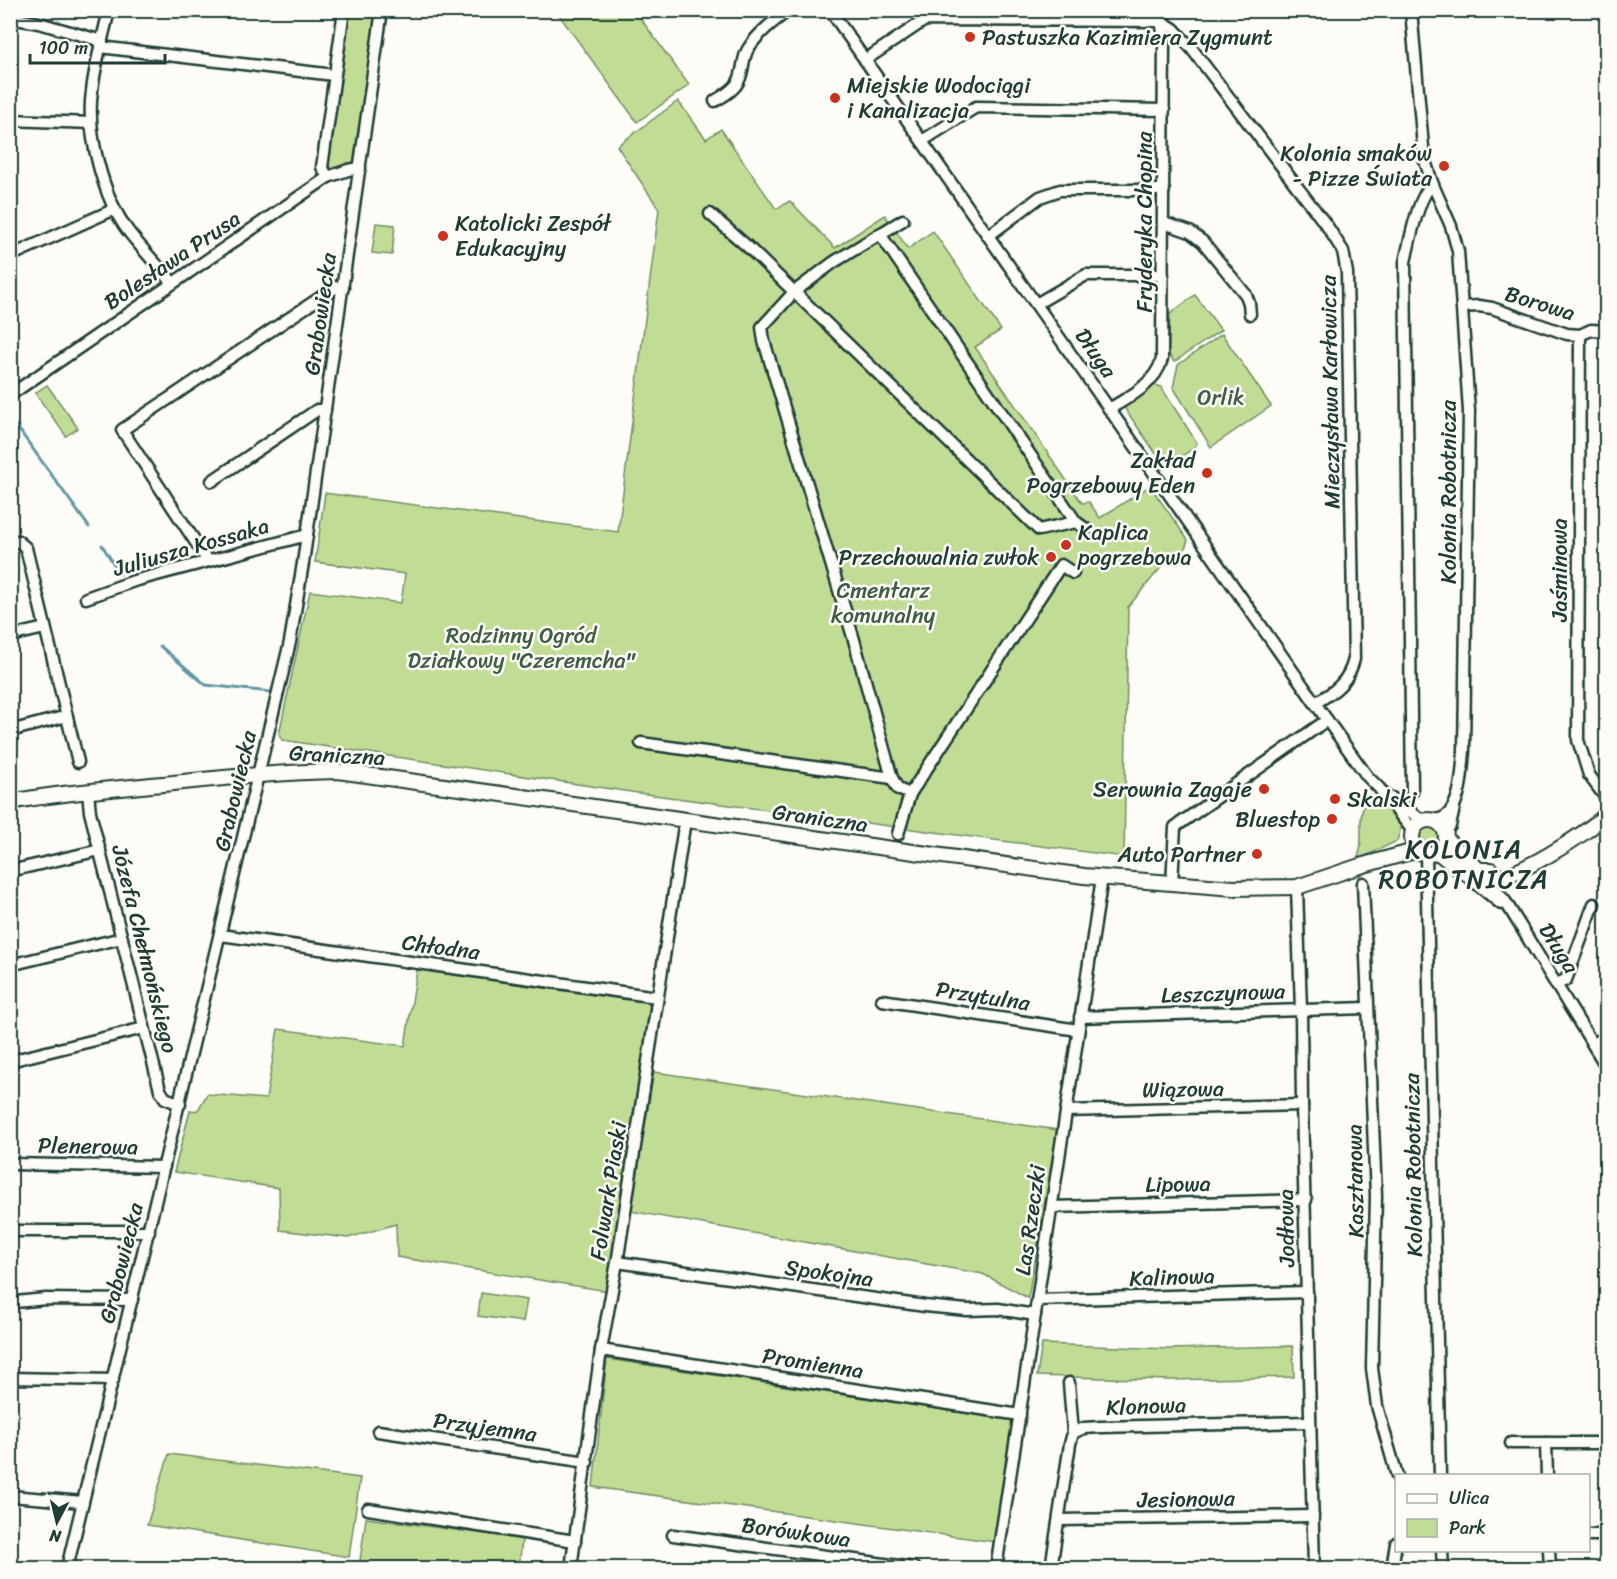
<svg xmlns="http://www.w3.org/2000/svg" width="1617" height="1579" font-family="Sriracha,sans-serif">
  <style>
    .green { fill: #c1dd95; stroke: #708d64; stroke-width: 1.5 }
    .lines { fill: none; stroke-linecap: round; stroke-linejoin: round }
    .stream { stroke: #6197a4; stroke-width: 3 }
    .minor-casing { stroke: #1f3d34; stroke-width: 15 }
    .major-casing { stroke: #1f3d34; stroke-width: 18 }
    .minor { stroke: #fdfcf7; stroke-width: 10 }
    .major { stroke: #fdfcf7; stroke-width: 14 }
    .poi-dot { fill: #c8321e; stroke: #fdfcf7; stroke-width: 2 }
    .labels { text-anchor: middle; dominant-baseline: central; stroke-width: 5; stroke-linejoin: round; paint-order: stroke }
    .poi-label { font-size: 22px; fill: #1f3d34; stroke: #fdfcf7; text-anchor: end }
    .street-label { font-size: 22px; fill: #1f3d34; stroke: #fdfcf7 }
    .park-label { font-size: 22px; fill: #3f5d47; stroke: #fdfcf7 }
    .quarter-label { font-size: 26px; letter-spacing: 1.5px; fill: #1f3d34; stroke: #fdfcf7 }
  </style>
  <rect width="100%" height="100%" fill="#fdfcf7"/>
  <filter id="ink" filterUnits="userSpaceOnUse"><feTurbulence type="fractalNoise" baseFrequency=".0167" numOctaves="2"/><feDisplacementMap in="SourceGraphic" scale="12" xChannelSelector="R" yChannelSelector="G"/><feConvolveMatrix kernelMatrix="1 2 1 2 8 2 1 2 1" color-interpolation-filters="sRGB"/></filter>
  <g filter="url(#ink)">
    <!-- green -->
    <g class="green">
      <path d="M 344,11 L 382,11 L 360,168 L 328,177 L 322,167 Z"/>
      <path d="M 565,11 L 635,11 L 689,85 L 637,122 L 559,15 Z"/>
      <path d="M 678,101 L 706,139 L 721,129 L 776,209 L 790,201 L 835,248 L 885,215 L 908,249 L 933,231 L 1001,330 L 975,347 L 1082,503 L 1089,502 L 1100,518 L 1150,486 L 1188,540 L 1184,551 L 1163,565 L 1128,607 L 1124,857 L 631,792 L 282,740 L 279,734 L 310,591 L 401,603 L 405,574 L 315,562 L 325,493 L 618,532 L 659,209 L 617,146 Z"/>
      <path d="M 376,223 L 395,225 L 392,255 L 372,253 Z"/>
      <path d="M 1195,295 L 1221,330 L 1174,362 L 1168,353 L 1170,314 Z"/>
      <path d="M 1222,334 L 1271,406 L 1211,447 L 1173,387 L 1178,365 Z"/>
      <path d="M 47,385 L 78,428 L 66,436 L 35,393 Z"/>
      <path d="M 1155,385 L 1161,387 L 1197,443 L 1194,448 L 1161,470 L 1159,467 L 1161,464 L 1159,458 L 1123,406 Z"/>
      <path d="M 1367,799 L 1371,803 L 1383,803 L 1402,824 L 1397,841 L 1357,860 C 1366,840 1355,819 1367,799 Z"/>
      <circle cx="1429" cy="838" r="11"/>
      <path d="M 417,970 L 646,1002 L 653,1009 L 607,1291 L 397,1257 L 396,1224 L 348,1238 L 280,1230 L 279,1188 L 174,1172 L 190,1111 L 198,1110 L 207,1094 L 266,1099 L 278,1029 L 405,1046 Z"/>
      <path d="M 654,1072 L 1058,1130 L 1028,1298 L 983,1274 L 630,1211 Z"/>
      <path d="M 481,1293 L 527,1300 L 523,1322 L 478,1316 Z"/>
      <path d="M 1042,1344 L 1170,1349 L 1293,1346 L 1294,1377 L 1170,1380 L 1037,1376 Z"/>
      <path d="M 607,1359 L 1017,1421 L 996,1542 L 593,1487 Z"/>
      <path d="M 169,1454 L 360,1478 L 349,1557 L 147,1525 Z"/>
      <path d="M 366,1518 L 522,1539 L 519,1568 L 359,1568 Z"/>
    </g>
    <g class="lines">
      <!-- stream -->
      <g class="stream">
        <path d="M 10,417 L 89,527"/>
        <path d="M 102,545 L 120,574"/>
        <path d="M 160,646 L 206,685 L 271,692"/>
      </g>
      <defs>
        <g id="minor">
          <path d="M 109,10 C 103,37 95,64 92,91 C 86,133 103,197 128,231 C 142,249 158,266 173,283"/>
          <path d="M 830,10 L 1327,720 L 1367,776 L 1379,788 L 1413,831"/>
          <path d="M 1411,10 L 1424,158 L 1433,185 L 1451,226 L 1458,251 L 1469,411 L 1464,751 C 1462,770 1462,796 1450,812 C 1447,817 1440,819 1434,821"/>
          <path d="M 10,18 L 39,23 L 102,41"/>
          <path d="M 100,47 L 334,75"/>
          <path d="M 865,60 L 925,20 L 1161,21 L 1174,29 L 1192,49 L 1327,226 L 1343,251 L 1347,273 L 1354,659 C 1349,681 1335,692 1315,703"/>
          <path d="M 715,101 C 723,96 735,90 739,80 C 744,70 742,59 748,49 C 758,33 774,21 789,10"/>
          <path d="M 10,120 L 91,123"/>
          <path d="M 922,141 L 976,107 L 1164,110"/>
          <path d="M 328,177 L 322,167 L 344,10"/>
          <path d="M 710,214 L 748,247 L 1039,530 L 1076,522"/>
          <path d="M 1164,223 L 1190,232 L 1203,242 L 1246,295 L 1249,303 L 1250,314"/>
          <path d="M 880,234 L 1076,522 L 1086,529"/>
          <path d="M 988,236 L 1040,197 L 1060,190 L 1164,190"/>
          <path d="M 10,256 L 115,209"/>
          <path d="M 1036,304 L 1086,275 L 1163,275"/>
          <path d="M 1462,307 L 1479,306 L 1492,308 L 1567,334 L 1580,335 L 1591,330 L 1606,331"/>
          <path d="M 1580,335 L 1578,740 L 1589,775 L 1606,798"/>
          <path d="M 10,395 L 328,177 L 348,170 L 360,168"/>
          <path d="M 1109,409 C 1130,397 1156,383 1162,359 L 1164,37 L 1161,21 L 1161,10"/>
          <path d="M 212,481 L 317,410 L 325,410"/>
          <path d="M 10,542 L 18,541 L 26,548 L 78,762"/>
          <path d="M 208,561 L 122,430 L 336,287 L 343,288"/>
          <path d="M 86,598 L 134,581 L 307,535"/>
          <path d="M 10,636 L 45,628"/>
          <path d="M 10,731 L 67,716"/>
          <path d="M 641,743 L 892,778"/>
          <path d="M 88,792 L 90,812 L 160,1090 L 165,1098 L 180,1104"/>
          <path d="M 1412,792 L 1405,262 C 1409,245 1418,193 1433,185"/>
          <path d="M 910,794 L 1061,565 L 1073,573"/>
          <path d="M 1392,798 L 1423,821"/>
          <path d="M 1445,831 L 1450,826 L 1454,808"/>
          <path d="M 898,834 L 910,794 L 898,789 L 892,778 L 854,640 L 764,341 L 762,327 L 794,292 L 834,262 L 903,220"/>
          <path d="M 1426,854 L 1440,1476"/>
          <path d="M 10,871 L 100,850"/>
          <path d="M 1483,875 L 1505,901 L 1606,1066"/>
          <path d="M 1467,876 L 1501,904"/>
          <path d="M 1363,883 L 1376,1196 L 1372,1368 L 1377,1406 L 1397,1476"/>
          <path d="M 1172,884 L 1175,827 L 1327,720"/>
          <path d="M 1297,887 L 1301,1010 L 1302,1105 L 1314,1568"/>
          <path d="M 221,935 L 657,997"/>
          <path d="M 10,965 L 122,938"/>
          <path d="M 1556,984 L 1566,980 L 1594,904"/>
          <path d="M 882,1000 L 1078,1030"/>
          <path d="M 1080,1017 L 1367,1008"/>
          <path d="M 1593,1044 L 1606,1037"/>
          <path d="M 10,1061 L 144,1028"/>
          <path d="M 1066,1111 L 1302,1105"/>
          <path d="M 10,1164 L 164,1167"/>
          <path d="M 1052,1207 L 1306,1200"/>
          <path d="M 10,1231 L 149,1231"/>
          <path d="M 617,1262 L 925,1306 L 967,1310 L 998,1309 L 1035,1315"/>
          <path d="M 1038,1300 L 1307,1292"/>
          <path d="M 15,1302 L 46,1299 L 132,1300"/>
          <path d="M 601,1350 L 1020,1415"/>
          <path d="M 10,1378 L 113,1380"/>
          <path d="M 1069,1383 L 1073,1433"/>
          <path d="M 378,1431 L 587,1462"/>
          <path d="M 1511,1443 L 1606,1443"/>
          <path d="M 1546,1443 L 1547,1476"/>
          <path d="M 10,1496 L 83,1502"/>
          <path d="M 368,1509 L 575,1541"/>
          <path d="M 1059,1520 L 1313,1516"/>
          <path d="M 673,1535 L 914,1568"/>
          <path d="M 1588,1535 L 1606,1535"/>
          <path d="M 1442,1550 L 1443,1568"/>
          <path d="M 1549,1550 L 1550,1568"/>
          <path d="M 67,1568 L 290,642 L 303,563 L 382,10"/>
          <path d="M 571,1568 L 601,1350 L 618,1257 L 685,820"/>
          <path d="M 996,1568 L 1102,878"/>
          <path d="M 1051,1568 L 1070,1444 L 1073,1433 L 1084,1428 L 1101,1427 L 1309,1422"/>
          <path d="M 1392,1568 L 1396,1543"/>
        </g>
        <g id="major">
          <path d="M 10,802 C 57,793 104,790 151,785 C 214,779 276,772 338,771 L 1084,876 L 1234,888 L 1297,887 L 1360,866 L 1418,850"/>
          <circle cx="1429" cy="837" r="17"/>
          <path d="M 1446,839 L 1479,870 L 1491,870"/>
          <path d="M 1438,852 C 1453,865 1465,876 1485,879 C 1512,882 1586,834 1606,815"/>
        </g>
      </defs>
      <!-- minor casing -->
      <use href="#minor" class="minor-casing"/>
      <!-- major casing -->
      <use href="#major" class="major-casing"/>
      <!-- minor -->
      <use href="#minor" class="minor"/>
      <!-- major -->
      <use href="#major" class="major"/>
    </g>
  </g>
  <!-- markers -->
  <g class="poi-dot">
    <circle cx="970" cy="37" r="6"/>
    <circle cx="835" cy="98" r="6"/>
    <circle cx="1444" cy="166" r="6"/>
    <circle cx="443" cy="236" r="6"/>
    <circle cx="1207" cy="473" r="6"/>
    <circle cx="1066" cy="545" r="6"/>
    <circle cx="1051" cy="557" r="6"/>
    <circle cx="1264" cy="789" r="6"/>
    <circle cx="1335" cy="799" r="6"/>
    <circle cx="1332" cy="819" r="6"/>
    <circle cx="1257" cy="854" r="6"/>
  </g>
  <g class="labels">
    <!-- poi labels -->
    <g class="poi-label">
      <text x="982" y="37" text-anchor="start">Pastuszka Kazimiera Zygmunt</text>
      <text x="847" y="85" text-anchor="start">Miejskie Wodociągi<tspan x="847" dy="25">i Kanalizacja</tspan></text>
      <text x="1432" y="153">Kolonia smaków<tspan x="1432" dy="25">- Pizze Świata</tspan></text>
      <text x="455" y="223" text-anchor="start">Katolicki Zespół<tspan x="455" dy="25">Edukacyjny</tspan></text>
      <text x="1195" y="460">Zakład<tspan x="1195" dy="25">Pogrzebowy Eden</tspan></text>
      <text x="1078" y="532" text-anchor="start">Kaplica<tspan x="1078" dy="25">pogrzebowa</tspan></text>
      <text x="1039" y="557">Przechowalnia zwłok</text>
      <text x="1252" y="789">Serownia Zagaje</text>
      <text x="1347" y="799" text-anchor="start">Skalski</text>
      <text x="1320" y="819">Bluestop</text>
      <text x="1245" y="854">Auto Partner</text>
    </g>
    <!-- street labels -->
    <g class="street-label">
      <text transform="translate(1144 222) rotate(-90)">Fryderyka Chopina</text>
      <text transform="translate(172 260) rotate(-34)">Bolesława Prusa</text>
      <text transform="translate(1540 303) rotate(17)">Borowa</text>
      <text transform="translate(320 314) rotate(-82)">Grabowiecka</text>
      <text transform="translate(1096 353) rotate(55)">Długa</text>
      <text transform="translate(1330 392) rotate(-91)">Mieczysława Karłowicza</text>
      <text transform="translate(1448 492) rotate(-90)">Kolonia Robotnicza</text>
      <text transform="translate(191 547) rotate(-16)">Juliusza Kossaka</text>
      <text transform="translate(1559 570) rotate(-90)">Jaśminowa</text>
      <text transform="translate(337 755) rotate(3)">Graniczna</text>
      <text transform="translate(235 791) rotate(-77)">Grabowiecka</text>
      <text transform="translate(820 818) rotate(8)">Graniczna</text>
      <text transform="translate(441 947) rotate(8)">Chłodna</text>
      <text transform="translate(1559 948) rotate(58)">Długa</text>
      <text transform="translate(145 949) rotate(76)">Józefa Chełmońskiego</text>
      <text transform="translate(1223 993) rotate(-2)">Leszczynowa</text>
      <text transform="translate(983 996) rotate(9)">Przytulna</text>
      <text transform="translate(1183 1089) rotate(-1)">Wiązowa</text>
      <text transform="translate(88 1146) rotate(1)">Plenerowa</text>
      <text transform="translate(1413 1165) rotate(-91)">Kolonia Robotnicza</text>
      <text transform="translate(1355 1181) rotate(-91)">Kasztanowa</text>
      <text transform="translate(1178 1184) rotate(-1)">Lipowa</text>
      <text transform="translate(608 1191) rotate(-81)">Folwark Piaski</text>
      <text transform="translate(1030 1220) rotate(-82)">Las Rzeczki</text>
      <text transform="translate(1286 1228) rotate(-91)">Jodłowa</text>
      <text transform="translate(121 1263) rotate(-76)">Grabowiecka</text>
      <text transform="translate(829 1273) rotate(8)">Spokojna</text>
      <text transform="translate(1172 1277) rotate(-2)">Kalinowa</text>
      <text transform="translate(813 1363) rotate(9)">Promienna</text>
      <text transform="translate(1146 1406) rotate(-2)">Klonowa</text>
      <text transform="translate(485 1427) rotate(8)">Przyjemna</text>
      <text transform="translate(1186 1499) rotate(-1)">Jesionowa</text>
      <text transform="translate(796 1532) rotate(8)">Borówkowa</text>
    </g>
    <!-- park labels -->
    <g class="park-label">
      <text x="1221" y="397">Orlik</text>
      <text x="883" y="590">Cmentarz<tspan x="883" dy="25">komunalny</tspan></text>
      <text x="521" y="635">Rodzinny Ogród<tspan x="521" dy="25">Działkowy "Czeremcha"</tspan></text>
    </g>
    <!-- quarter labels -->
    <g class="quarter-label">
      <text x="1464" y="849">KOLONIA<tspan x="1464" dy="30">ROBOTNICZA</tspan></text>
    </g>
  </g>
  <!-- margin -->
  <rect width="1617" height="1579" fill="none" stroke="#fdfcf7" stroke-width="36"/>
  <rect x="18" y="18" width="1581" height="1543" fill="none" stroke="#1f3d34" stroke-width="2" filter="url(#ink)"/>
  <!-- legend -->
  <rect x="1395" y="1474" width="195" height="78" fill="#fdfcf7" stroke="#a4b0a9" stroke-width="1.5"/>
  <rect x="1407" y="1494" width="30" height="9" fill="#fdfcf7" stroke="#a4b0a9" stroke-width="1.5"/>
  <text x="1449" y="1504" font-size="18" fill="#1f3d34">Ulica</text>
  <rect x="1407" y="1519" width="30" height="18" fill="#c1dd95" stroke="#a4b0a9" stroke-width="1.5"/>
  <text x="1449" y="1534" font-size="18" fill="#1f3d34">Park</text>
  <!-- north arrow -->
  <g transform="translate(57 1522) rotate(187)" stroke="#fdfcf7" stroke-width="4.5" paint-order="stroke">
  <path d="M0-4.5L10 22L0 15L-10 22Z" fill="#1f3d34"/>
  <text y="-9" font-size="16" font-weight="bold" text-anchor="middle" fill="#1f3d34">N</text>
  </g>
  <!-- scale -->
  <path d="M30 54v9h135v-9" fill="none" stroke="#1f3d34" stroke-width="3"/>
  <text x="39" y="54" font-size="18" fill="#1f3d34" stroke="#fdfcf7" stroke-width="4.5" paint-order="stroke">100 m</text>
</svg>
